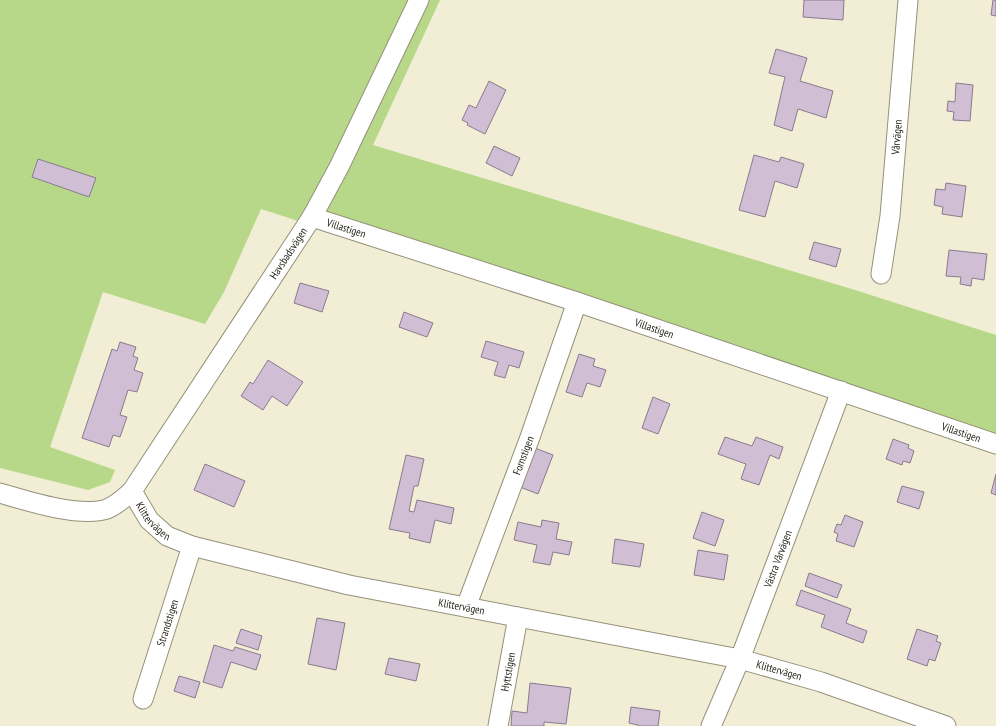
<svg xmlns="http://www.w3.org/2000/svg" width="996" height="726" font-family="'PT Sans Narrow',sans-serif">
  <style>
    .green { fill: #b6d888 }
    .building { fill: #d0bfd4; stroke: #8a7a8e }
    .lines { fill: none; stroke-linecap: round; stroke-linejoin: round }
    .street-casing { stroke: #95917a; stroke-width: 21 }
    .street { stroke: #fff; stroke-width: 19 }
    .labels { text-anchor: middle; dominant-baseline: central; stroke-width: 4; stroke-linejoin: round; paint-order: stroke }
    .street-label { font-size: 11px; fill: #26251b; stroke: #f2eed5 }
  </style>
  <rect width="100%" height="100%" fill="#f2eed5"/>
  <!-- green -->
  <path class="green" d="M 0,0 L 440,0 L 373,145 L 855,290 L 996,335 L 996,445 L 261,209 L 224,292 L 205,324 L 103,292 L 50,447 L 115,470 L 110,482 L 88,490 L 0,468 Z"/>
  <!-- building -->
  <g class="building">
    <path d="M 804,0 L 844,0 L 843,20 L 803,17 Z"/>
    <path d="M 993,0 L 996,0 L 996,16 L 991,15 Z"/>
    <path d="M 776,49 L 807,58 L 800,81 L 833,91 L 826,118 L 798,109 L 792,131 L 774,125 L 785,77 L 769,73 Z"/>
    <path d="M 489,81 L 506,90 L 485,134 L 467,125 L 468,123 L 462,120 L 469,105 L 476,108 Z"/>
    <path d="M 956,83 L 973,85 L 970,121 L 953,120 L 954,112 L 947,111 L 948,101 L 955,102 Z"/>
    <path d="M 494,146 L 520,158 L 512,176 L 486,163 Z"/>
    <path d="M 754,155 L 779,162 L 781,157 L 804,164 L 797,188 L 775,181 L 765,217 L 739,210 Z"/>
    <path d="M 38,159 L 96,178 L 89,197 L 32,177 Z"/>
    <path d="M 946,183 L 966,186 L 962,217 L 942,214 L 943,207 L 934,205 L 936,189 L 945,190 Z"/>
    <path d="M 814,242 L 841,249 L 836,267 L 809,259 Z"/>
    <path d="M 949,250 L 987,254 L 984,280 L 972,278 L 971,286 L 960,284 L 961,277 L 946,276 Z"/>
    <path d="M 300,283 L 329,291 L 322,312 L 294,303 Z"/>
    <path d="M 404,312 L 433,323 L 427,337 L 399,327 Z"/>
    <path d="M 486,341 L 524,352 L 519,368 L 509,365 L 505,378 L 494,375 L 498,362 L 481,357 Z"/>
    <path d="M 120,342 L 136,347 L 133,356 L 138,358 L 134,370 L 143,373 L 137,392 L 128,390 L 120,415 L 127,417 L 120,437 L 113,435 L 109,447 L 82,438 L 112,349 L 117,351 Z"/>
    <path d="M 579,354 L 595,359 L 593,366 L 606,370 L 600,387 L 587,383 L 582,397 L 566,392 Z"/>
    <path d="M 268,360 L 303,382 L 287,406 L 272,396 L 263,410 L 241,396 L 250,382 L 253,384 Z"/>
    <path d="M 653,397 L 670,404 L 658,434 L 642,428 Z"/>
    <path d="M 725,437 L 752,446 L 756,437 L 783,447 L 779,459 L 770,455 L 759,485 L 741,479 L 746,464 L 718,454 Z"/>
    <path d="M 893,439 L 909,445 L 908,448 L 914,451 L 910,463 L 903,461 L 902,465 L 886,459 Z"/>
    <path d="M 535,448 L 553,455 L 538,494 L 520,487 Z"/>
    <path d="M 406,455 L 424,459 L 418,486 L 414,486 L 409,511 L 414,512 L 417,500 L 454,508 L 451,524 L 435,520 L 430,543 L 409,538 L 410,533 L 389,529 Z"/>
    <path d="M 205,464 L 245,481 L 234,507 L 194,490 Z"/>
    <path d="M 996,474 L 996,495 L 991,493 Z"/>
    <path d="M 902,486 L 924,492 L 919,509 L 897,502 Z"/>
    <path d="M 702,512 L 724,520 L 715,546 L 693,538 Z"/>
    <path d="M 845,515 L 863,522 L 854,547 L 836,541 L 838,534 L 834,532 L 837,524 L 841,525 Z"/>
    <path d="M 542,520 L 559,523 L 556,539 L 572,542 L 569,555 L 553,552 L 550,565 L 533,562 L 537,545 L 514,540 L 518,522 L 541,527 Z"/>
    <path d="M 615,539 L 644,544 L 640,567 L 612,563 Z"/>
    <path d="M 698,550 L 728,555 L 724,580 L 694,575 Z"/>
    <path d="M 809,573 L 842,585 L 837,598 L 805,586 Z"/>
    <path d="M 801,590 L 851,609 L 846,623 L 867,631 L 863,643 L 821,627 L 825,615 L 796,605 Z"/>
    <path d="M 317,618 L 345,623 L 336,670 L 308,664 Z"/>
    <path d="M 241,629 L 262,636 L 258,650 L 236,643 Z"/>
    <path d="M 917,629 L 938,636 L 936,641 L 941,643 L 935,661 L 929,659 L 927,666 L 907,659 Z"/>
    <path d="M 214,645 L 233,651 L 235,647 L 261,655 L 256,670 L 231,662 L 222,688 L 203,682 Z"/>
    <path d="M 389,658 L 420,664 L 416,681 L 385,674 Z"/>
    <path d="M 179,676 L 200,682 L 195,698 L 174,691 Z"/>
    <path d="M 530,683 L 571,688 L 566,724 L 544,722 L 544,726 L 511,726 L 512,711 L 527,713 Z"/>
    <path d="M 631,707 L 660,711 L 658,726 L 638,726 L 638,725 L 629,723 Z"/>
  </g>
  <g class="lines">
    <defs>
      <g id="street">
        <path id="s1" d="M 312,217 L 577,302 L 996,444"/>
        <path id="s2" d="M 881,274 L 890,216 L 908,0"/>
        <path id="s3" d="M 132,491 L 149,520 L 167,536 L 192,546 L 349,585 L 740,659 L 821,682 L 946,726"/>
        <path id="s4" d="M 0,493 C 27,501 80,518 107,509 C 117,505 124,498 132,491 L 312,217 L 339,167 L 419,0"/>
        <path id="s5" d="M 466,607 L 529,440 L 577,302"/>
        <path id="s6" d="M 143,699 L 192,546"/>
        <path id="s7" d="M 498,726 L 518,617"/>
        <path id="s8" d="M 711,726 L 740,659 L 841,391"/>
      </g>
    </defs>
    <!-- street casing -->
    <use href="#street" class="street-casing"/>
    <!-- street -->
    <use href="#street" class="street"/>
  </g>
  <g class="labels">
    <!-- street labels -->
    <g class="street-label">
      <text stroke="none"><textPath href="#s2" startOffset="138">Vårvägen</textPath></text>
      <text stroke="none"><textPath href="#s1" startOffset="36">Villastigen</textPath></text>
      <text stroke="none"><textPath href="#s4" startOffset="425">Havsbadsvägen</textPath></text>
      <text stroke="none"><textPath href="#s1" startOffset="360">Villastigen</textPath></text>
      <text stroke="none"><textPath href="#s1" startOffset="684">Villastigen</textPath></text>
      <text stroke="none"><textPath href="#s5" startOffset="162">Fornstigen</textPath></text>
      <text stroke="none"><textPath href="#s3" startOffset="37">Klittervägen</textPath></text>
      <text stroke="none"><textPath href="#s8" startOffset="180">Västra Vårvägen</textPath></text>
      <text stroke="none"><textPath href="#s3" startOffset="361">Klittervägen</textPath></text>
      <text stroke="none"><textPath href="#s6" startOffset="80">Strandstigen</textPath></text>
      <text stroke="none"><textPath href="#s3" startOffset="685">Klittervägen</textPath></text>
      <text stroke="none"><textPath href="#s7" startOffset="55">Hyttstigen</textPath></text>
    </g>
  </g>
</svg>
